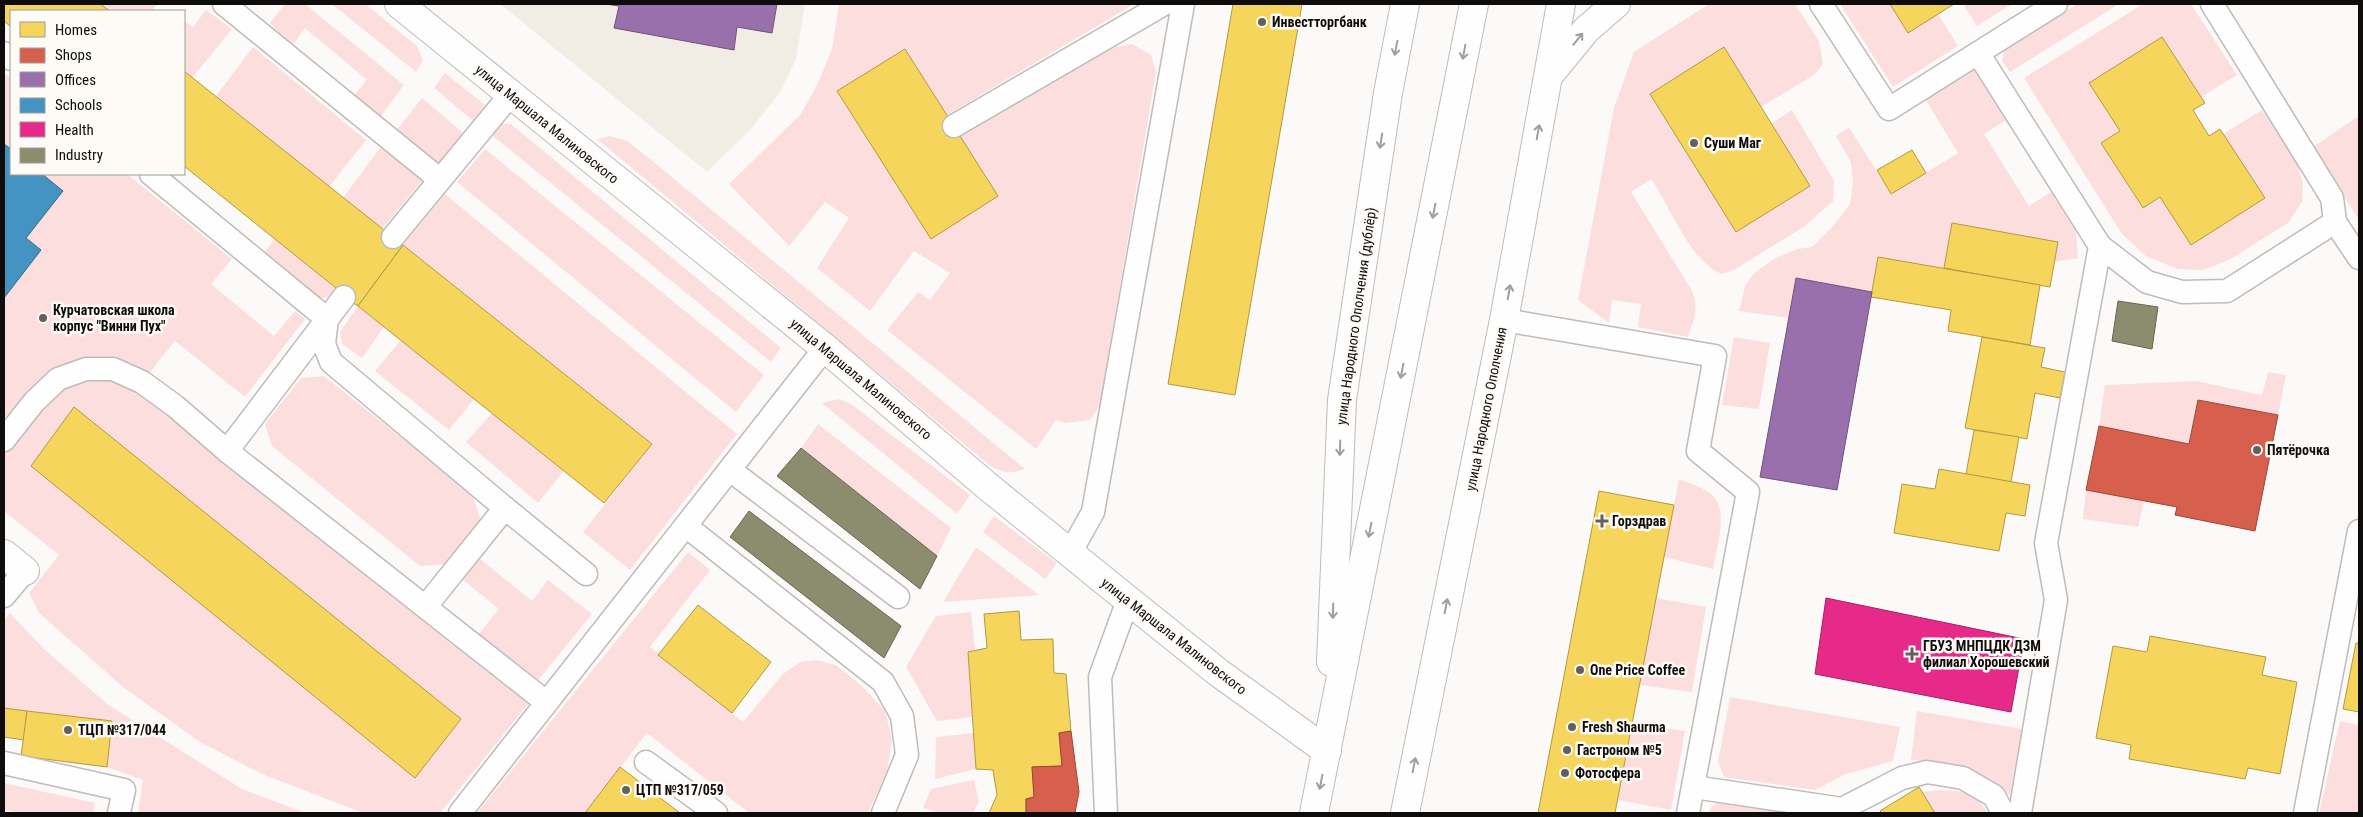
<svg xmlns="http://www.w3.org/2000/svg" width="2363" height="817" font-family="'Roboto Condensed',sans-serif">
  <style>
    .built { fill: #f1ede5 }
    .green { fill: #fddedf }
    .homes { fill: #f6d55c; stroke: #b09944 }
    .shops { fill: #d6604d; stroke: #9a4739 }
    .offices { fill: #9970ab; stroke: #6f527b }
    .schools { fill: #4393c3; stroke: #336b8c }
    .health { fill: #e7298a; stroke: #a62164 }
    .industry { fill: #8c8c6e; stroke: #666650 }
    .lines { fill: none; stroke-linecap: round; stroke-linejoin: round }
    .lane-casing { stroke: #bdbcba; stroke-width: 25 }
    .street-casing { stroke: #bdbcba; stroke-width: 30 }
    .secondary-casing { stroke: #bdbcba; stroke-width: 30 }
    .lane { stroke: #fffefe; stroke-width: 22 }
    .street { stroke: #fffefe; stroke-width: 28 }
    .secondary { stroke: #fffefe; stroke-width: 28 }
    .oneway { stroke: #9f9e9d }
    .poi-dot { fill: #61605e; stroke: #fefbf6; stroke-width: 2 }
    .labels { text-anchor: middle; dominant-baseline: central; stroke-width: 5; stroke-linejoin: round; paint-order: stroke }
    .poi-label { font-size: 14px; font-weight: bold; fill: #0e0d0b; stroke: #fefbf6; text-anchor: start }
    .street-label { font-size: 14px; fill: #0e0d0b; stroke: #fefbf6 }
  </style>
  <rect width="100%" height="100%" fill="#fcfaf8"/>
  <!-- built -->
  <path class="built" d="M 500,4 L 805,4 L 796,59 L 780,92 L 751,129 L 707,172 Z"/>
  <!-- green -->
  <g class="green">
    <path d="M 100,4 L 158,4 L 151,11 L 110,11 Z"/>
    <path d="M 285,4 L 305,4 L 404,85 L 380,117 L 352,98 L 367,80 L 305,28 L 292,46 L 270,23 Z"/>
    <path d="M 332,4 L 365,4 L 417,46 L 423,60 L 416,72 Z"/>
    <path d="M 839,4 L 1134,4 L 947,115 L 905,49 L 931,239 L 998,196 L 960,136 L 1112,48 L 1132,44 L 1151,55 L 1156,72 L 1100,405 L 1090,420 L 1065,423 L 1056,420 L 1036,449 L 887,330 L 918,292 L 930,300 L 950,273 L 914,251 L 870,311 L 817,268 L 849,218 L 825,202 L 789,246 L 729,184 L 801,114 L 818,83 L 832,49 Z"/>
    <path d="M 1709,4 L 1795,4 L 1819,41 L 1823,64 L 1814,75 L 1761,107 L 1724,47 L 1650,94 L 1736,232 L 1810,186 L 1771,124 L 1792,110 L 1834,181 L 1833,201 L 1805,226 L 1734,270 L 1722,274 C 1689,261 1671,207 1651,179 L 1631,192 L 1691,289 C 1700,307 1694,319 1688,337 L 1638,327 L 1641,304 L 1612,300 L 1609,323 L 1578,300 L 1614,108 L 1634,52 Z"/>
    <path d="M 1840,4 L 1890,4 L 1908,32 L 1938,14 L 1958,46 L 1893,87 Z"/>
    <path d="M 1963,4 L 2012,4 L 1977,26 Z"/>
    <path d="M 2077,4 L 2119,4 L 2010,72 L 2002,61 L 2005,48 Z"/>
    <path d="M 2143,4 L 2191,4 L 2237,75 L 2201,97 L 2162,37 L 2090,83 L 2120,131 L 2101,143 L 2142,208 L 2160,197 L 2191,245 L 2264,198 L 2223,134 L 2262,110 L 2297,163 L 2303,183 L 2302,202 L 2288,223 L 2229,260 L 2203,270 L 2177,269 L 2146,256 L 2122,234 L 2024,78 Z"/>
    <path d="M 206,10 L 232,29 L 192,78 L 184,71 L 184,21 L 193,27 Z"/>
    <path d="M 253,47 L 366,140 L 329,187 L 216,96 Z"/>
    <path d="M 1974,68 L 2006,120 L 1984,134 L 2029,206 L 2051,192 L 2076,232 L 2078,258 L 2054,262 L 2057,242 L 1952,223 L 1944,268 L 1879,257 L 1872,292 L 1796,278 L 1789,318 L 1739,311 L 1745,286 L 1754,273 L 1774,259 L 1797,249 L 1812,247 L 1834,225 L 1850,204 L 1853,183 L 1851,162 L 1836,136 L 1849,127 L 1891,194 L 1958,153 L 1924,97 Z"/>
    <path d="M 4,73 L 11,79 L 11,174 L 127,174 L 232,259 L 211,284 L 274,336 L 295,311 L 305,319 L 245,397 L 175,341 L 147,376 L 106,358 L 4,425 Z"/>
    <path d="M 445,73 L 485,105 L 473,121 L 434,88 Z"/>
    <path d="M 422,98 L 463,133 L 440,165 L 396,131 Z"/>
    <path d="M 2359,116 L 2359,220 L 2313,147 Z"/>
    <path d="M 501,124 L 511,124 L 781,348 L 771,362 L 493,136 Z"/>
    <path d="M 610,136 L 627,141 L 650,159 L 1025,469 C 1011,474 1003,474 989,465 L 597,139 Z"/>
    <path d="M 383,144 L 425,177 L 382,229 L 343,198 Z"/>
    <path d="M 485,149 L 764,375 L 736,412 L 457,182 Z"/>
    <path d="M 445,194 L 737,434 L 630,570 L 583,532 L 652,444 L 403,245 Z"/>
    <path d="M 275,239 L 336,288 L 328,297 L 318,299 L 268,259 L 265,251 Z"/>
    <path d="M 358,306 L 384,327 L 362,358 L 342,344 L 340,332 Z"/>
    <path d="M 1734,337 L 1770,343 L 1759,409 L 1722,405 Z"/>
    <path d="M 401,340 L 474,399 L 449,430 L 375,371 Z"/>
    <path d="M 2268,372 L 2286,375 L 2278,415 L 2198,400 L 2189,444 L 2099,426 L 2105,385 L 2196,381 L 2262,395 Z"/>
    <path d="M 324,376 L 472,494 L 481,521 L 449,564 L 420,566 L 272,446 L 265,424 L 301,378 Z"/>
    <path d="M 88,378 L 110,379 L 138,391 L 525,691 L 529,703 L 440,813 L 363,813 L 262,774 L 200,742 L 123,687 L 39,613 L 29,593 L 59,555 L 4,511 L 4,455 L 37,411 L 59,391 Z"/>
    <path d="M 839,399 L 851,404 L 970,495 L 957,514 L 822,403 Z"/>
    <path d="M 492,413 L 564,471 L 538,503 L 466,442 Z"/>
    <path d="M 818,424 L 951,528 L 937,556 L 801,448 Z"/>
    <path d="M 1679,479 C 1690,484 1709,488 1716,500 C 1727,515 1716,552 1713,569 L 1664,557 Z"/>
    <path d="M 2086,490 L 2144,501 L 2138,527 L 2083,519 Z"/>
    <path d="M 994,516 L 1057,563 L 1045,579 L 983,532 Z"/>
    <path d="M 976,547 L 1039,595 L 943,602 Z"/>
    <path d="M 688,552 L 710,570 L 650,647 L 743,722 L 783,674 L 800,662 L 817,660 L 836,665 L 862,686 L 885,711 L 892,739 L 887,772 L 868,813 L 749,813 L 647,733 L 585,813 L 477,813 Z"/>
    <path d="M 479,558 L 532,601 L 548,580 L 592,614 L 535,684 L 476,637 L 499,609 L 462,579 Z"/>
    <path d="M 1656,598 L 1706,607 L 1692,692 L 1640,685 Z"/>
    <path d="M 971,612 L 975,650 L 968,652 L 972,717 L 937,721 L 906,667 L 936,616 Z"/>
    <path d="M 10,613 L 43,648 L 107,704 L 242,789 L 306,813 L 138,813 L 143,780 L 107,767 L 112,721 L 4,708 L 4,620 Z"/>
    <path d="M 1730,697 L 1900,727 L 1893,761 L 1846,774 L 1815,790 L 1724,777 L 1718,762 Z"/>
    <path d="M 1917,711 L 2022,729 L 2010,795 C 1972,768 1958,763 1911,760 Z"/>
    <path d="M 2340,721 L 2359,725 L 2359,813 L 2319,813 Z"/>
    <path d="M 1632,723 L 1685,731 L 1671,810 L 1618,800 Z"/>
    <path d="M 974,733 L 976,769 L 935,779 L 936,737 Z"/>
    <path d="M 974,780 L 979,802 L 973,813 L 938,813 L 923,808 L 931,789 Z"/>
    <path d="M 4,783 L 95,803 L 93,813 L 20,813 L 4,810 Z"/>
    <path d="M 1940,790 C 1965,791 1973,791 1988,813 L 1935,813 L 1922,792 Z"/>
    <path d="M 1718,801 L 1802,813 L 1709,813 L 1710,809 Z"/>
  </g>
  <!-- homes -->
  <g class="homes">
    <path d="M 4,4 L 100,4 L 110,11 L 11,11 L 11,27 L 4,21 Z"/>
    <path d="M 1233,4 L 1302,4 L 1235,395 L 1168,384 Z"/>
    <path d="M 1890,4 L 1954,4 L 1908,33 Z"/>
    <path d="M 2162,37 L 2205,103 L 2193,110 L 2209,136 L 2220,129 L 2265,198 L 2191,245 L 2160,197 L 2143,208 L 2101,143 L 2120,131 L 2089,83 Z"/>
    <path d="M 1724,47 L 1810,186 L 1736,232 L 1650,94 Z"/>
    <path d="M 905,49 L 998,196 L 931,239 L 837,91 Z"/>
    <path d="M 184,71 L 403,245 L 358,306 L 344,297 L 336,288 L 184,166 Z"/>
    <path d="M 1912,150 L 1926,173 L 1891,194 L 1877,170 Z"/>
    <path d="M 1952,223 L 2058,242 L 2050,287 L 1944,268 Z"/>
    <path d="M 403,245 L 652,444 L 604,503 L 358,306 Z"/>
    <path d="M 1878,257 L 2040,285 L 2030,345 L 1948,331 L 1951,310 L 1871,297 Z"/>
    <path d="M 1982,337 L 2045,348 L 2041,367 L 2065,372 L 2060,398 L 2035,393 L 2027,439 L 1965,428 Z"/>
    <path d="M 74,407 L 461,719 L 415,778 L 31,466 Z"/>
    <path d="M 1974,430 L 2019,437 L 2011,482 L 1966,474 Z"/>
    <path d="M 1939,469 L 2030,485 L 2025,516 L 2006,513 L 1999,551 L 1894,533 L 1902,484 L 1935,489 Z"/>
    <path d="M 1599,491 L 1674,505 L 1664,557 L 1615,813 L 1538,813 Z"/>
    <path d="M 698,605 L 771,662 L 732,713 L 658,655 Z"/>
    <path d="M 1019,611 L 1021,640 L 1053,639 L 1054,673 L 1066,674 L 1071,731 L 1059,733 L 1062,766 L 1032,767 L 1034,797 L 1026,799 L 1026,813 L 989,813 L 997,795 L 993,770 L 976,769 L 968,652 L 987,648 L 984,614 Z"/>
    <path d="M 2150,636 L 2266,657 L 2262,675 L 2297,682 L 2280,774 L 2248,768 L 2245,779 L 2129,759 L 2131,745 L 2096,738 L 2113,646 L 2147,652 Z"/>
    <path d="M 2356,643 L 2359,643 L 2359,712 L 2343,709 Z"/>
    <path d="M 4,708 L 27,711 L 24,740 L 4,737 Z"/>
    <path d="M 27,711 L 112,721 L 107,767 L 21,756 Z"/>
    <path d="M 620,767 L 680,813 L 585,813 Z"/>
    <path d="M 1919,787 L 1935,813 L 1882,813 L 1880,811 Z"/>
  </g>
  <!-- shops -->
  <g class="shops">
    <path d="M 2198,400 L 2278,415 L 2255,531 L 2175,515 L 2177,507 L 2086,490 L 2099,426 L 2189,444 Z"/>
    <path d="M 1071,731 L 1079,792 L 1075,813 L 1026,813 L 1026,799 L 1034,797 L 1032,767 L 1062,766 L 1059,733 Z"/>
  </g>
  <!-- offices -->
  <g class="offices">
    <path d="M 605,4 L 777,4 L 772,33 L 737,27 L 734,50 L 614,28 L 619,6 Z"/>
    <path d="M 1796,278 L 1872,292 L 1837,490 L 1760,477 Z"/>
  </g>
  <!-- schools -->
  <path class="schools" d="M 4,144 L 11,149 L 11,174 L 42,174 L 63,191 L 26,238 L 41,250 L 4,298 Z"/>
  <!-- health -->
  <path class="health" d="M 1826,598 L 2024,639 L 2011,712 L 1815,674 Z"/>
  <!-- industry -->
  <g class="industry">
    <path d="M 2118,301 L 2158,307 L 2152,349 L 2112,341 Z"/>
    <path d="M 801,448 L 937,556 L 920,589 L 777,476 Z"/>
    <path d="M 749,511 L 901,626 L 884,658 L 730,537 Z"/>
  </g>
  <g class="lines">
    <defs>
      <g id="lane">
        <path d="M 224,4 L 439,179"/>
        <path d="M 1821,4 L 1889,109 L 1978,53 L 2100,246 L 2046,543 L 2056,600 L 2020,813"/>
        <path d="M 2212,4 L 2332,198 L 2335,222"/>
        <path d="M 4,53 L 11,59"/>
        <path d="M 1978,53 L 2056,4"/>
        <path d="M 954,126 L 1164,4"/>
        <path d="M 151,174 L 327,319 L 324,344 L 331,362 L 505,508 L 426,606"/>
        <path d="M 393,237 L 511,94"/>
        <path d="M 2100,246 L 2147,282 L 2182,292 L 2227,291 L 2335,222 L 2359,258"/>
        <path d="M 344,297 L 227,451 L 546,702"/>
        <path d="M 1504,320 L 1715,356 L 1698,451 L 1748,492 L 1688,813"/>
        <path d="M 4,440 L 34,402 L 58,379 L 86,369 L 113,369 L 142,382 L 175,406 L 227,451"/>
        <path d="M 730,470 L 898,597"/>
        <path d="M 505,508 L 586,574"/>
        <path d="M 686,526 L 883,682 L 902,716 L 907,755 L 883,813"/>
        <path d="M 1070,553 L 1093,512 L 1183,4"/>
        <path d="M 4,596 L 25,571"/>
        <path d="M 646,762 L 716,813"/>
        <path d="M 4,763 L 124,790 L 119,813"/>
        <path d="M 1694,787 L 1842,809"/>
        <path d="M 460,813 L 825,348"/>
        <path d="M 1106,813 L 1100,677 L 1128,600"/>
        <path d="M 1837,813 L 1842,809 L 1902,778 L 1927,772 L 1963,778 L 1994,796 L 2003,813"/>
        <path d="M 2305,813 L 2359,531"/>
      </g>
      <g id="street">
        <path d="M 399,4 L 825,348 L 986,485 L 1128,600 L 1219,673 L 1327,751"/>
        <path d="M 4,554 L 25,571"/>
      </g>
      <g id="secondary">
        <path d="M 1550,74 L 1586,30 L 1616,4"/>
        <path d="M 1331,662 L 1342,400 L 1388,93 L 1405,4"/>
        <path d="M 1314,813 L 1474,4"/>
        <path d="M 1405,813 L 1504,320 L 1561,4"/>
      </g>
    </defs>
    <!-- lane casing -->
    <use href="#lane" class="lane-casing"/>
    <!-- street casing -->
    <use href="#street" class="street-casing"/>
    <!-- secondary casing -->
    <use href="#secondary" class="secondary-casing"/>
    <!-- lane -->
    <use href="#lane" class="lane"/>
    <!-- street -->
    <use href="#street" class="street"/>
    <!-- secondary -->
    <use href="#secondary" class="secondary"/>
  </g>
  <!-- one-way arrows -->
  <defs><path id="oneway-shaft" d="M-6 0H5M1.5-3L5.5 0L1.5 3" fill="none" stroke-width="1.6" stroke-linecap="round" stroke-linejoin="round" transform="scale(1.25)"/></defs>
  <g class="oneway">
    <use href="#oneway-shaft" transform="translate(1578 39) rotate(-51)"/>
    <use href="#oneway-shaft" transform="translate(1396 48) rotate(101)"/>
    <use href="#oneway-shaft" transform="translate(1464 52) rotate(101)"/>
    <use href="#oneway-shaft" transform="translate(1538 132) rotate(-80)"/>
    <use href="#oneway-shaft" transform="translate(1381 141) rotate(99)"/>
    <use href="#oneway-shaft" transform="translate(1434 211) rotate(101)"/>
    <use href="#oneway-shaft" transform="translate(1509 292) rotate(-80)"/>
    <use href="#oneway-shaft" transform="translate(1402 371) rotate(101)"/>
    <use href="#oneway-shaft" transform="translate(1340 448) rotate(92)"/>
    <use href="#oneway-shaft" transform="translate(1370 530) rotate(101)"/>
    <use href="#oneway-shaft" transform="translate(1446 606) rotate(-79)"/>
    <use href="#oneway-shaft" transform="translate(1333 611) rotate(92)"/>
    <use href="#oneway-shaft" transform="translate(1414 765) rotate(-79)"/>
    <use href="#oneway-shaft" transform="translate(1321 782) rotate(101)"/>
  </g>
  <!-- markers -->
  <g class="poi-dot">
    <circle cx="1262" cy="22" r="5"/>
    <circle cx="1694" cy="143" r="5"/>
    <circle cx="43" cy="318" r="5"/>
    <circle cx="2257" cy="450" r="5"/>
    <path d="M1599.5 513.5h5v5h5v5h-5v5h-5v-5h-5v-5h5z"/>
    <path d="M1909.5 646.5h5v5h5v5h-5v5h-5v-5h-5v-5h5z"/>
    <circle cx="1580" cy="670" r="5"/>
    <circle cx="1572" cy="727" r="5"/>
    <circle cx="68" cy="730" r="5"/>
    <circle cx="1567" cy="750" r="5"/>
    <circle cx="1565" cy="773" r="5"/>
    <circle cx="626" cy="790" r="5"/>
  </g>
  <g class="labels">
    <!-- poi labels -->
    <g class="poi-label">
      <text x="1272" y="22">Инвестторгбанк</text>
      <text x="1704" y="143">Cуши Маг</text>
      <text x="53" y="310">Курчатовская школа<tspan x="53" dy="16">корпус "Винни Пух"</tspan></text>
      <text x="2267" y="450">Пятёрочка</text>
      <text x="1612" y="521">Горздрав</text>
      <text x="1923" y="646">ГБУЗ МНПЦДК ДЗМ<tspan x="1923" dy="16">филиал Хорошевский</tspan></text>
      <text x="1590" y="670">One Price Coffee</text>
      <text x="1582" y="727">Fresh Shaurma</text>
      <text x="78" y="730">ТЦП №317/044</text>
      <text x="1577" y="750">Гастроном №5</text>
      <text x="1575" y="773">Фотосфера</text>
      <text x="636" y="790">ЦТП №317/059</text>
    </g>
    <!-- street labels -->
    <g class="street-label">
      <text transform="translate(547 124) rotate(39)">улица Маршала Малиновского</text>
      <text transform="translate(1356 316) rotate(-82)">улица Народного Ополчения (дублёр)</text>
      <text transform="translate(861 379) rotate(40)">улица Маршала Малиновского</text>
      <text transform="translate(1486 409) rotate(-79)">улица Народного Ополчения</text>
      <text transform="translate(1174 636) rotate(38)">улица Маршала Малиновского</text>
    </g>
  </g>
  <!-- border -->
  <rect width="2363" height="817" fill="none" stroke="#0e0d0b" stroke-width="10"/>
  <!-- legend -->
  <rect x="10" y="10" width="175" height="165" fill="#fefbf6" stroke="#9e9c98"/>
  <rect x="20" y="22" width="25" height="15" fill="#f6d55c" stroke="#9e9c98"/>
  <text x="55" y="35" font-size="15" fill="#0e0d0b">Homes</text>
  <rect x="20" y="48" width="25" height="15" fill="#d6604d" stroke="#9e9c98"/>
  <text x="55" y="60" font-size="15" fill="#0e0d0b">Shops</text>
  <rect x="20" y="72" width="25" height="15" fill="#9970ab" stroke="#9e9c98"/>
  <text x="55" y="85" font-size="15" fill="#0e0d0b">Offices</text>
  <rect x="20" y="98" width="25" height="15" fill="#4393c3" stroke="#9e9c98"/>
  <text x="55" y="110" font-size="15" fill="#0e0d0b">Schools</text>
  <rect x="20" y="122" width="25" height="15" fill="#e7298a" stroke="#9e9c98"/>
  <text x="55" y="135" font-size="15" fill="#0e0d0b">Health</text>
  <rect x="20" y="148" width="25" height="15" fill="#8c8c6e" stroke="#9e9c98"/>
  <text x="55" y="160" font-size="15" fill="#0e0d0b">Industry</text>
</svg>
